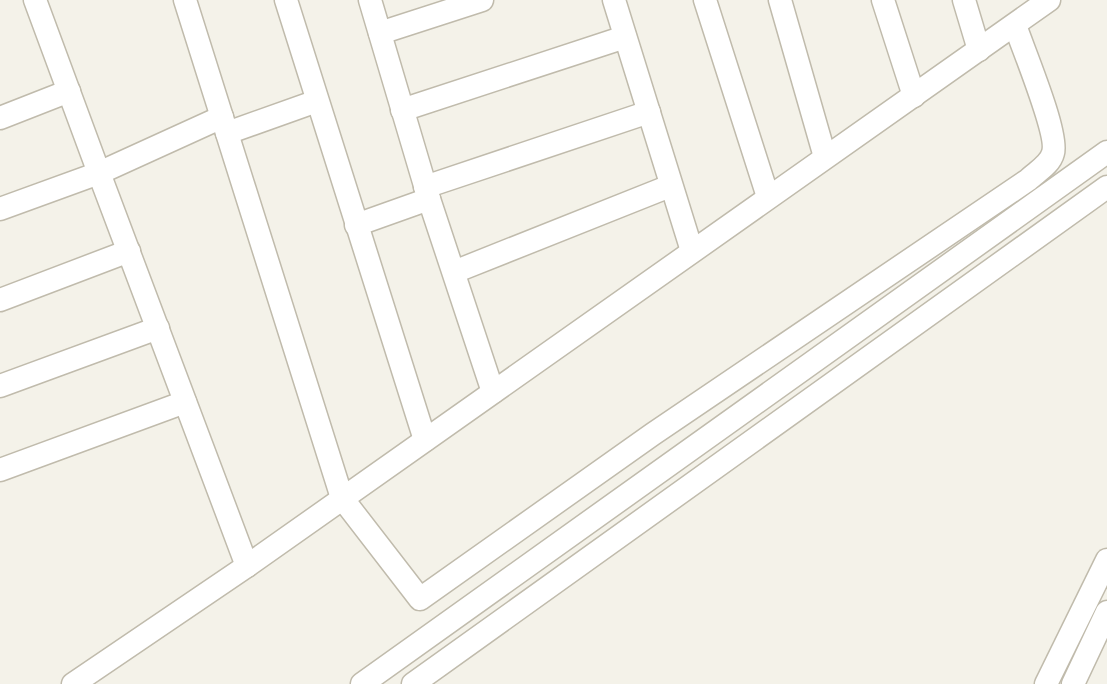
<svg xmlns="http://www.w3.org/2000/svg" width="1107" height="684" font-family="'Space Grotesk',sans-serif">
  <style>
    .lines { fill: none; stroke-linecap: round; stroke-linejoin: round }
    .minor-casing { stroke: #c0bbac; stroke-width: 25 }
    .minor { stroke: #fff; stroke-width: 22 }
  </style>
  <rect width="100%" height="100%" fill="#f4f2e9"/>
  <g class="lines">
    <defs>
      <g id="minor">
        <path d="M 185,0 L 342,498 L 420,599 L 653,434 L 1028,180 C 1036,172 1050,165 1053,153 C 1059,134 1023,49 1015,25"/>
        <path d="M 286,0 L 425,440"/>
        <path d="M 614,0 L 692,251"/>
        <path d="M 705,0 L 768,197"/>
        <path d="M 780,0 L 825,157"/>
        <path d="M 883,0 L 914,96"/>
        <path d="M 964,0 L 979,50"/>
        <path d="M 380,33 L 482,0"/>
        <path d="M 402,110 L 625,37"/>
        <path d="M 222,117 L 99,173 L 247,566"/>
        <path d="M 0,118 L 69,91"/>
        <path d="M 227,133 L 317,101"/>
        <path d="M 425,187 L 649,112"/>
        <path d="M 429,199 L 493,392"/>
        <path d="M 0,209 L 99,173 L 35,0"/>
        <path d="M 356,225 L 429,199 L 370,0"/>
        <path d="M 454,272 L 670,186"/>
        <path d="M 0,300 L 129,251"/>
        <path d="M 0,386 L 158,328"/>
        <path d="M 0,470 L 185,402"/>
        <path d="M 73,684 L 247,566 L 1049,0"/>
        <path d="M 362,684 L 1107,152"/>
        <path d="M 413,684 L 1107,187"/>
        <path d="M 1046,684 L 1107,560"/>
        <path d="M 1073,684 L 1107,612"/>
      </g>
    </defs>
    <!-- minor casing -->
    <use href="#minor" class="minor-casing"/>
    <!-- minor -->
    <use href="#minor" class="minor"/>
  </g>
</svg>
